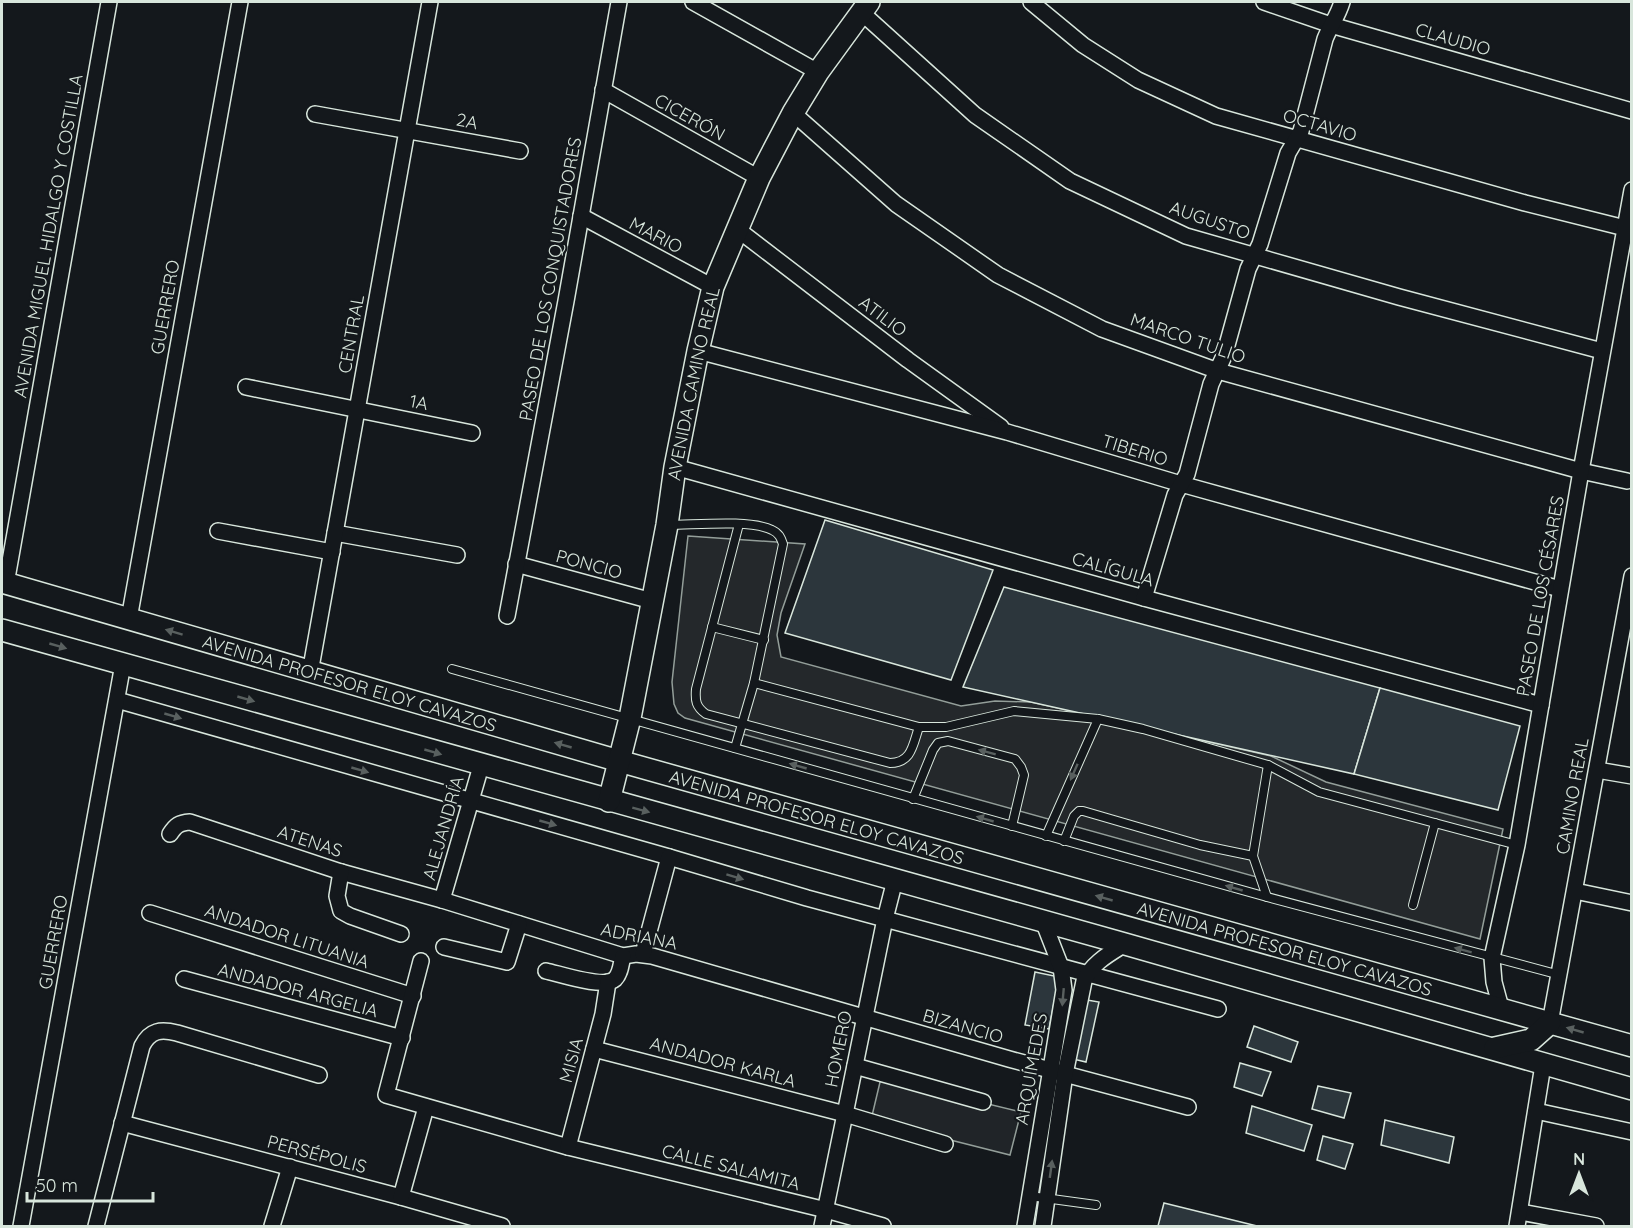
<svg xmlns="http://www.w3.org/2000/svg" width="1633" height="1228" font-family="Quicksand,sans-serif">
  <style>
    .green { fill: #202428; stroke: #939e99; stroke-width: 1.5 }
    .parking { fill: #24282b; stroke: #939e99; stroke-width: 1.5 }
    .building { fill: #2c363c; stroke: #d8e6dc; stroke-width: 1.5 }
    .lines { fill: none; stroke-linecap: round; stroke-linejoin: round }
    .lane-casing { stroke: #d8e6dc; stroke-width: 10 }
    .street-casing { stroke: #d8e6dc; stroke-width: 18 }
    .secondary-casing { stroke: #d8e6dc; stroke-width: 24 }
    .lane { stroke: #14181c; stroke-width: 8 }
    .street { stroke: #14181c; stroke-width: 15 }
    .secondary { stroke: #14181c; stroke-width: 21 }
    .oneway { fill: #59605f }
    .labels { text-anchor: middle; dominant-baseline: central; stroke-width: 4.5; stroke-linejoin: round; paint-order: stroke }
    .street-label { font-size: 18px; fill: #d8e6dc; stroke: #14181c }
  </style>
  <rect width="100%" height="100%" fill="#14181c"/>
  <!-- green -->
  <path class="green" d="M 881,1078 L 1021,1112 L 1010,1155 L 871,1120 Z"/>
  <!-- parking -->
  <path class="parking" d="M 688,536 L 805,544 L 781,613 L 777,635 L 781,657 L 961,706 L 995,701 L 1031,702 L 1271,756 L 1326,782 L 1503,829 L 1480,939 L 685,718 L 678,713 L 674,704 L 672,682 Z"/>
  <!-- building -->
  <g class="building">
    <path d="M 825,520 L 993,570 L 951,680 L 785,633 Z"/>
    <path d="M 1004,587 L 1380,688 L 1354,774 L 963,687 Z"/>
    <path d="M 1380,688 L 1520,726 L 1498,810 L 1354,774 Z"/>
    <path d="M 1035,972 L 1059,977 L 1049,1029 L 1025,1025 Z"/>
    <path d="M 1087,1000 L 1099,1002 L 1086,1062 L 1073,1059 Z"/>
    <path d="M 1254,1026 L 1298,1042 L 1291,1062 L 1247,1047 Z"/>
    <path d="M 1240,1063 L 1271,1072 L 1262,1096 L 1234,1087 Z"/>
    <path d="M 1318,1086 L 1351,1093 L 1344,1118 L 1312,1109 Z"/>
    <path d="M 1252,1106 L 1312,1125 L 1304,1151 L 1246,1133 Z"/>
    <path d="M 1385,1120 L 1454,1137 L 1449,1163 L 1381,1145 Z"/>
    <path d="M 1323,1136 L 1353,1144 L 1345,1169 L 1317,1160 Z"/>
    <path d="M 1164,1203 L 1257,1226 L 1158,1226 Z"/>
  </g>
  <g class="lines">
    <defs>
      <g id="lane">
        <path d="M 739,524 L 696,689 C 695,701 696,707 706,714 L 890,763 C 912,763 913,744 919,727"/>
        <path d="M 669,525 C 695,525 750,519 772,530 C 779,533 781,538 783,544 L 754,683 L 735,748"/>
        <path d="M 712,627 L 764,640"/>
        <path d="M 452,669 L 1267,897 L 1560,975"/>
        <path d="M 754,683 L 919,727 L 946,727 L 1014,711 L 1098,719 L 1143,729 L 1268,765 L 1319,792 L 1517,845"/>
        <path d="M 913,799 L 933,750 L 938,743 L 948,741 L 1015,759 L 1021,767 L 1024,775 L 1012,826"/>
        <path d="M 1046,836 L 1098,719"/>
        <path d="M 1064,841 L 1074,816 L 1079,811 L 1083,811 L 1200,845 L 1253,856"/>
        <path d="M 1267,897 L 1253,856 L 1268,765"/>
        <path d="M 1413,905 L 1435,823"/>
        <path d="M 1030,1196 L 1096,1205"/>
      </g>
      <g id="street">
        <path d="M 693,2 L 818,72"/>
        <path d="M 1031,2 L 1083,45 L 1138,80 L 1216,116 L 1525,203 L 1625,228"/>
        <path d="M 1264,2 L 1331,25 L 1632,111"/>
        <path d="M 861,12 L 975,115 L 1070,181 L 1186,236 L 1399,297 L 1602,351"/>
        <path d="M 603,90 L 759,178"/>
        <path d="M 793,113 L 896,204 L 998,275 L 1102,329 L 1218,371 L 1581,471 L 1627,481"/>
        <path d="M 315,114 L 520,151"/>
        <path d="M 581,216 L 713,287"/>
        <path d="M 737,229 L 908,360 L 1001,427"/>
        <path d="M 698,351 L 1007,432 L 1181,484 L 1560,589"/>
        <path d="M 246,387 L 472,433"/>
        <path d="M 675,467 L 1144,598 L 1541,705"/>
        <path d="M 218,531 L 332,552"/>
        <path d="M 335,533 L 457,555"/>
        <path d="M 516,564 L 652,601"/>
        <path d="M 6,584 L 109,2"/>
        <path d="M 1144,598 L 1175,495 L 1187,474 L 1211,384 L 1224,356 L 1248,269 L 1260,244 L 1288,153 L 1301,131 L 1325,39 C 1330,26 1338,16 1342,2"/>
        <path d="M 507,616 L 566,301 L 619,2"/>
        <path d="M 129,619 L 240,2"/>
        <path d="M 310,673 L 430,2"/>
        <path d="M 117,700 L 669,857 L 807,898 L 1218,1009"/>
        <path d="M 1597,770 L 1632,776"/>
        <path d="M 170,834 C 176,825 179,823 190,822 L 341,872 L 442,900 L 623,956 L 636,954 L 652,956 L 1009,1059 L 1188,1107"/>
        <path d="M 341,872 L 337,896 L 341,911 L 350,916 L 401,934"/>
        <path d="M 1575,891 L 1632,903"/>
        <path d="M 442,900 L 481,766"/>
        <path d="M 150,913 L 413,996"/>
        <path d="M 444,947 L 507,962 L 519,924"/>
        <path d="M 643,954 L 669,857"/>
        <path d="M 421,961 L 386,1095 L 568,1147 L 826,1210 L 883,1226"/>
        <path d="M 546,971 C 560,974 604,989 615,979 C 621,973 621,963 623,956"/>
        <path d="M 184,979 L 402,1038"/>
        <path d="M 1501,1008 L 1494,982 L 1492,958 L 1517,845 L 1581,471 L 1632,190"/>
        <path d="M 1550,1023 L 1632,576"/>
        <path d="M 594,1049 L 845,1114 L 945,1144"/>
        <path d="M 855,1066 L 983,1102"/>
        <path d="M 1536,1111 L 1632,1132"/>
        <path d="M 122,1123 L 401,1197 L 502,1226"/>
        <path d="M 568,1147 L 603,1014 L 608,982"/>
        <path d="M 401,1197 L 426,1107"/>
        <path d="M 1520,1212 L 1596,1226"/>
        <path d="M 21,1226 L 123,664"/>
        <path d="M 96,1226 L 142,1046 C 150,1030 161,1029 177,1033 L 319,1075"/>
        <path d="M 272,1226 L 290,1167"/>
        <path d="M 822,1226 L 885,919 L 895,880"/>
        <path d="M 1025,1226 L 1064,990 L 1061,967 L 1043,921"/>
        <path d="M 1043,1226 L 1065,1074 L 1084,981 C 1092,963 1109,954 1125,944"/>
        <path d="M 1517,1226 L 1543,1065"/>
      </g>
      <g id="secondary">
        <path id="s1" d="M 2,582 L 619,761 L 1632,1046"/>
        <path d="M 2,630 L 1125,944 L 1632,1089"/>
        <path id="s2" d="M 609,801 L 630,718 L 667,525 L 675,467 L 698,351 L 713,287 L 759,178 L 793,113 L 818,72 L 869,2"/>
        <path d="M 1495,1048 L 1531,1040 L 1550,1023"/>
      </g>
    </defs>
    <!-- lane casing -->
    <use href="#lane" class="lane-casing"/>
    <!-- street casing -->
    <use href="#street" class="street-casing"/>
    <!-- secondary casing -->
    <use href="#secondary" class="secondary-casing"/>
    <!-- lane -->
    <use href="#lane" class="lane"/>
    <!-- street -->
    <use href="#street" class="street"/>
    <!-- secondary -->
    <use href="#secondary" class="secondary"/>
  </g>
  <!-- one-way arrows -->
  <defs><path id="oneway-solid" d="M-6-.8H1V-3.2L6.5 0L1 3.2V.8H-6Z" transform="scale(1.5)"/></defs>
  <g class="oneway">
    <use href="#oneway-solid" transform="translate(174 632) rotate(-163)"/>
    <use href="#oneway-solid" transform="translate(58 646) rotate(16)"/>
    <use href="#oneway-solid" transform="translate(246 699) rotate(16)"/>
    <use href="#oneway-solid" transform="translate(173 716) rotate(16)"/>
    <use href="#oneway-solid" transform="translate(563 745) rotate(-164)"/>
    <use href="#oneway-solid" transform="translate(433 752) rotate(16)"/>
    <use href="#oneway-solid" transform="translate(987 752) rotate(-165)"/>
    <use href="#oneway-solid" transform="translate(798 766) rotate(-164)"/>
    <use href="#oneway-solid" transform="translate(360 770) rotate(16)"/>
    <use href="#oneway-solid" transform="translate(1074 772) rotate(114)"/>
    <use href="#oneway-solid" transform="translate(641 810) rotate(15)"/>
    <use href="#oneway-solid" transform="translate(985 819) rotate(-164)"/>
    <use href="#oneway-solid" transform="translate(548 823) rotate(16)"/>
    <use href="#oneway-solid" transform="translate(735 877) rotate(17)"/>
    <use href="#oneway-solid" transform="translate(1234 888) rotate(-164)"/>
    <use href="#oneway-solid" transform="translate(1104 898) rotate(-164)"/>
    <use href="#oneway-solid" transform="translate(1463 950) rotate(-165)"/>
    <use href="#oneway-solid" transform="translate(1063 997) rotate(95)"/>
    <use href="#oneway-solid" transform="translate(1575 1030) rotate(-164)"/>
    <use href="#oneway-solid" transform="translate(1051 1169) rotate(-82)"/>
  </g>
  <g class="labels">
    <!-- street labels -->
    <g class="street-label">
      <text transform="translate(1453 39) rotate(16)">CLAUDIO</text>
      <text transform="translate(690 117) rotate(29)">CICERÓN</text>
      <text transform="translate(467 121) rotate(11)">2A</text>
      <text transform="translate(1320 125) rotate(16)">OCTAVIO</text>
      <text transform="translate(1210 220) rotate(19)">AUGUSTO</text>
      <text transform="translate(656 235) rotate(28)">MARIO</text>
      <text transform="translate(48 236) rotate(-80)">AVENIDA MIGUEL HIDALGO Y COSTILLA</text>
      <text transform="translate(550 279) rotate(-80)">PASEO DE LOS CONQUISTADORES</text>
      <text transform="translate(165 307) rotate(-80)">GUERRERO</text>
      <text transform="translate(883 316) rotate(37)">ATILIO</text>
      <text transform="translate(351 334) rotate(-80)">CENTRAL</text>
      <text transform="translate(1188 338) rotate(19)">MARCO TULIO</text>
      <text stroke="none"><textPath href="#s2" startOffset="426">AVENIDA CAMINO REAL</textPath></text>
      <text transform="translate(419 402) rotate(11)">1A</text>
      <text transform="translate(1135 450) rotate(17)">TIBERIO</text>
      <text transform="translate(589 564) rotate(15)">PONCIO</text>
      <text transform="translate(1113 569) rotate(16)">CALÍGULA</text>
      <text transform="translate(1540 596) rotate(-80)">PASEO DE LOS CÉSARES</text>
      <text stroke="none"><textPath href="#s1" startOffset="362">AVENIDA PROFESOR ELOY CAVAZOS</textPath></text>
      <text transform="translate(1572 796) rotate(-80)">CAMINO REAL</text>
      <text stroke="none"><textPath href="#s1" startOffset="848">AVENIDA PROFESOR ELOY CAVAZOS</textPath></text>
      <text transform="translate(443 828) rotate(-74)">ALEJANDRÍA</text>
      <text transform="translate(310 841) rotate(18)">ATENAS</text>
      <text transform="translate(287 936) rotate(18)">ANDADOR LITUANIA</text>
      <text transform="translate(639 936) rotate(11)">ADRIANA</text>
      <text transform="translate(53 942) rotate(-80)">GUERRERO</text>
      <text stroke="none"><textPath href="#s1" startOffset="1334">AVENIDA PROFESOR ELOY CAVAZOS</textPath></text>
      <text transform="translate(298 990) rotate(15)">ANDADOR ARGELIA</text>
      <text transform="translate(963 1026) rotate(16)">BIZANCIO</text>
      <text transform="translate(838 1049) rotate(-79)">HOMERO</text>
      <text transform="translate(571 1060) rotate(-75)">MISIA</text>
      <text transform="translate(723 1062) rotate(15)">ANDADOR KARLA</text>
      <text transform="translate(1031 1069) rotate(-80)">ARQUÍMEDES</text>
      <text transform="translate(317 1154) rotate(15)">PERSÉPOLIS</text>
      <text transform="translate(731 1167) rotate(14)">CALLE SALAMITA</text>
    </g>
  </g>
  <!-- border -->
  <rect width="1633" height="1228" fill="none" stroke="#d8e6dc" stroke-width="6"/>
  <!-- north arrow -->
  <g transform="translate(1579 1174)" stroke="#14181c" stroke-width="4.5" paint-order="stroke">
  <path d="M0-4.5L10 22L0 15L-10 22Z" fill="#d8e6dc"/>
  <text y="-9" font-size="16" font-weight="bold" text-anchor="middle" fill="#d8e6dc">N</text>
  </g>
  <!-- scale -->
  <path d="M27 1192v9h126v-9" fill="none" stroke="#d8e6dc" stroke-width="3"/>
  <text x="36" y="1192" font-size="18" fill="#d8e6dc" stroke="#14181c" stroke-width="4.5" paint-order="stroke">50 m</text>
</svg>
